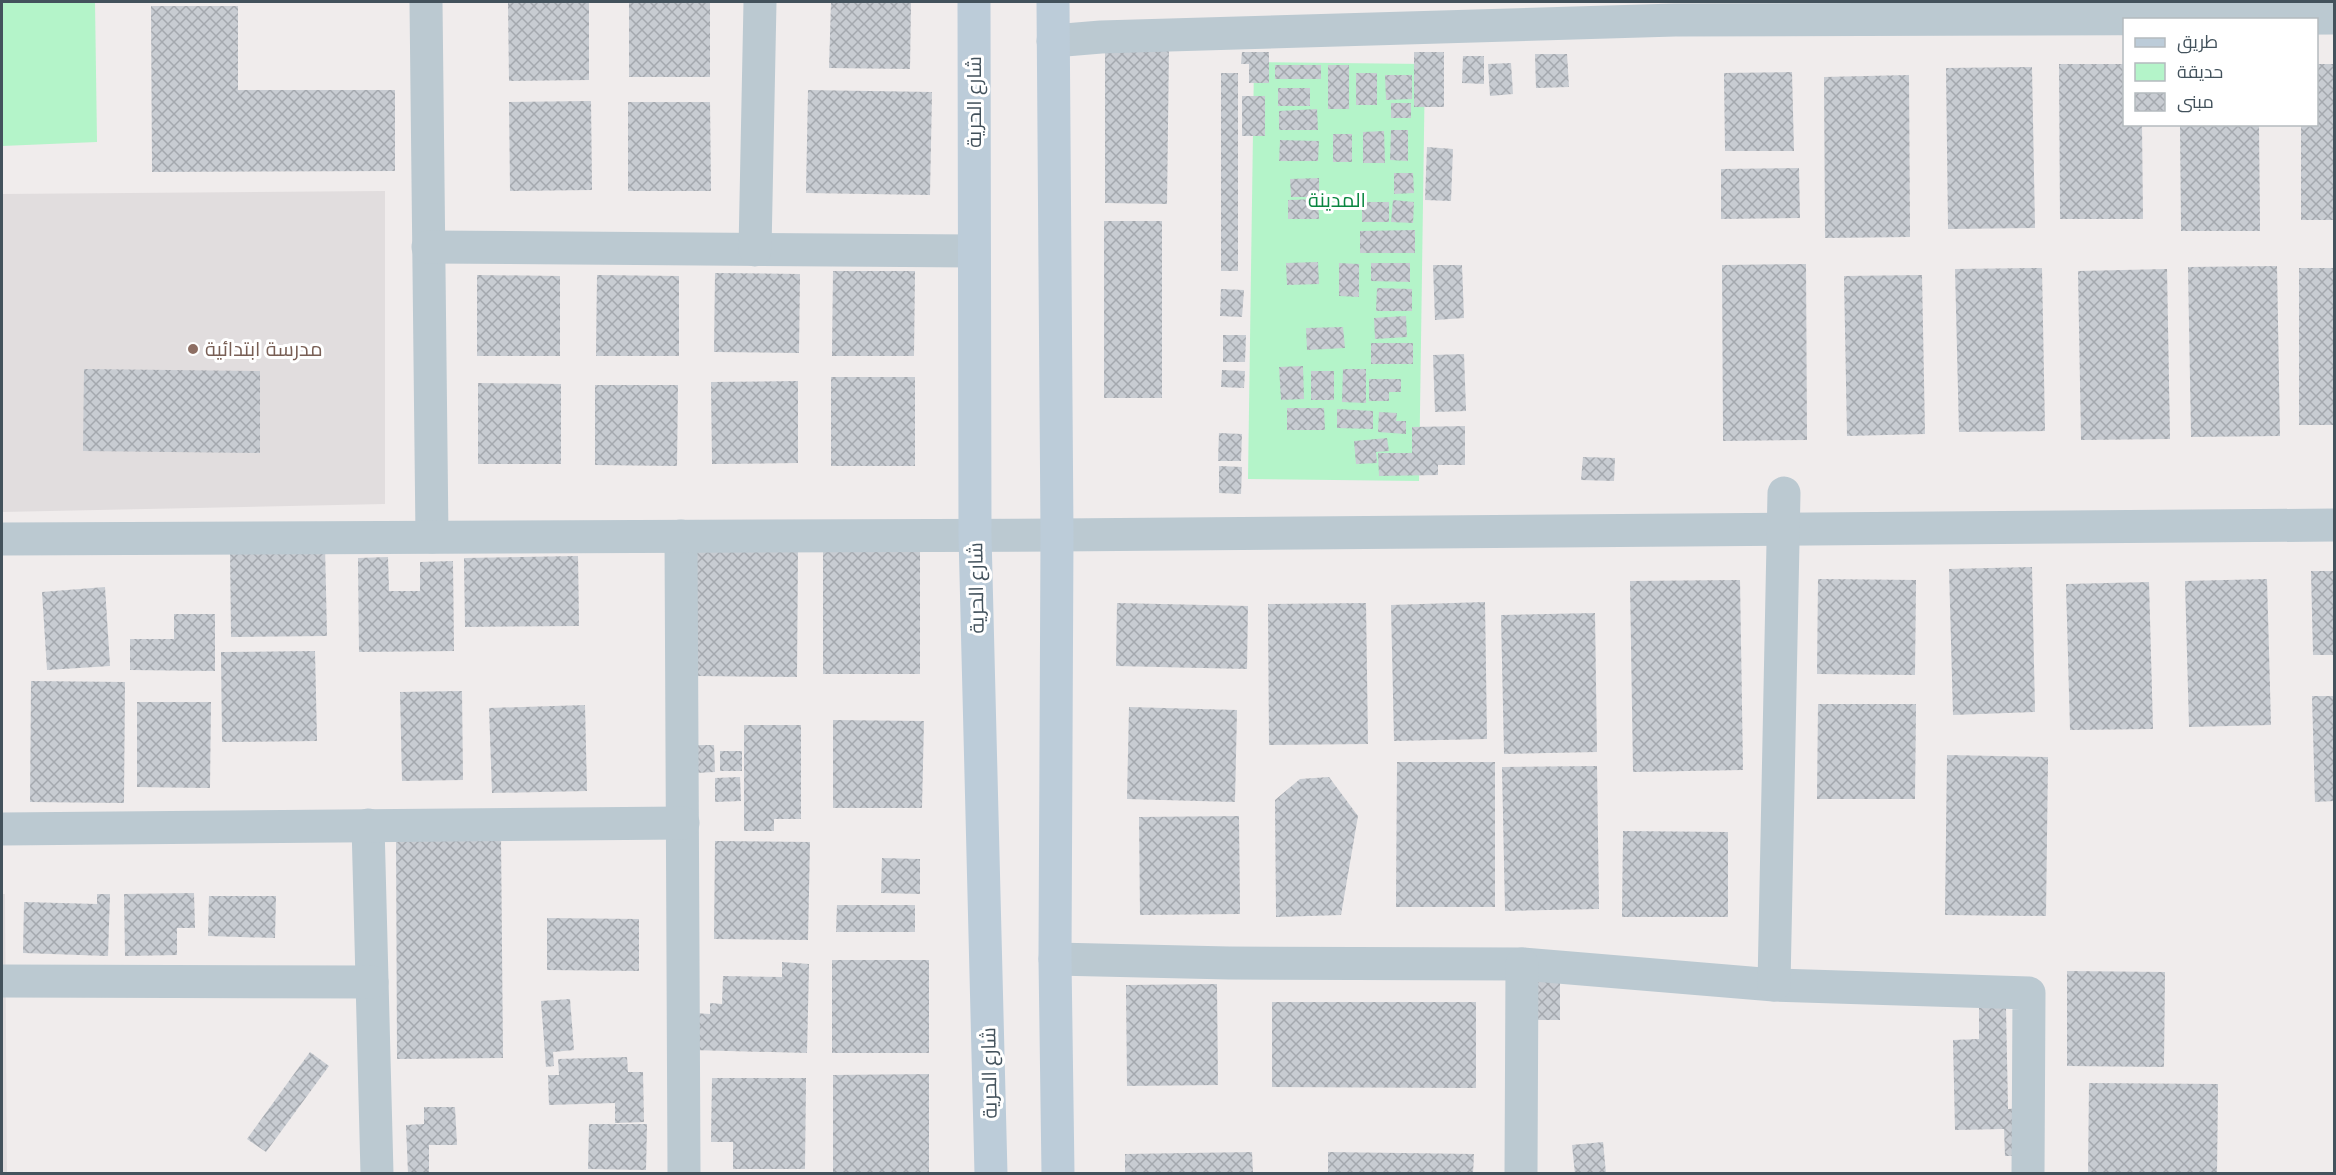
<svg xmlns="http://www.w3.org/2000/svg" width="2336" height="1175" font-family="Montserrat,Cairo,sans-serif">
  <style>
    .education { fill: #e1ddde }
    .park { fill: #b4f4c9 }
    .building { fill: url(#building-cross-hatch) }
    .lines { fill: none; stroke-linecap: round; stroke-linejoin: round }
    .minor { stroke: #bbc9d1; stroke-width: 33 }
    .secondary { stroke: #bcccd9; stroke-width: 33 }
    .education-dot { fill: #8d6e63; stroke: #fff; stroke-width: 2 }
    .labels { text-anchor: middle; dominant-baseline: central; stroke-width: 6; stroke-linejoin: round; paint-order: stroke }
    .street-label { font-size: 20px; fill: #43525c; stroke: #fff }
    .park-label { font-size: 20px; fill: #0b8641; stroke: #fff }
    .education-label { font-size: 20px; fill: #785e54; stroke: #fff; text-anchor: start }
  </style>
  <defs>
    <pattern id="building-cross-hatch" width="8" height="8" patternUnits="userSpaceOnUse" patternTransform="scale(1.5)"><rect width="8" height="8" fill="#c8ccd2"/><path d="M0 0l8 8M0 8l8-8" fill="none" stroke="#a4a8ae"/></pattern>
  </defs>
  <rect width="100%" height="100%" fill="#f0ecec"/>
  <!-- education -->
  <g class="education">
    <path d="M 385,191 L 385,504 L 2,512 L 2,194 Z"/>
    <path d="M 2,894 L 5,894 L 7,1174 L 2,1173 Z"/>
  </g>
  <!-- park -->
  <g class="park">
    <path d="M 2,2 L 95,2 L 97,142 L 2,146 Z"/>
    <path d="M 1254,62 L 1425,64 L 1419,481 L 1248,479 Z"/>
  </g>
  <!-- building -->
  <g class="building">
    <path d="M 508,2 L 589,2 L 589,80 L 509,81 Z"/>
    <rect x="629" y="2" width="81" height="75"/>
    <path d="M 831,2 L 911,2 L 910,69 L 829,68 Z"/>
    <path d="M 151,6 L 238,6 L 238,90 L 395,90 L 395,171 L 152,172 Z"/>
    <path d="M 1105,43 L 1169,44 L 1167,204 L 1105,203 Z"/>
    <path d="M 1242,52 L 1269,52 L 1269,83 L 1249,83 L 1249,64 L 1241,64 Z"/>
    <rect x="1414" y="52" width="30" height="55"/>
    <path d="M 1535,54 L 1567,54 L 1569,87 L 1536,88 Z"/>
    <path d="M 1463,56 L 1484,56 L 1484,84 L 1462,83 Z"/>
    <path d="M 1511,63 L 1513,94 L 1490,96 L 1488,64 Z"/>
    <path d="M 2059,64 L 2124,64 L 2124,124 L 2142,124 L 2143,219 L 2060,219 Z"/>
    <path d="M 2316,64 L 2334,64 L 2334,220 L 2301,220 L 2301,124 L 2316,124 Z"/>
    <rect x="1275" y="65" width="46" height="14"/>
    <rect x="1328" y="65" width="21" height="44"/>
    <path d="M 2032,67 L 2035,228 L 1948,229 L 1946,68 Z"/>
    <path d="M 1792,72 L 1794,151 L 1725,151 L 1724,73 Z"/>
    <rect x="1221" y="73" width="17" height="198"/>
    <rect x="1356" y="73" width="21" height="32"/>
    <path d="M 1385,75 L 1412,75 L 1412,99 L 1386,100 Z"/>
    <path d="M 1909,75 L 1910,237 L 1825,238 L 1824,77 Z"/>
    <rect x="1278" y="88" width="32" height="18"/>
    <path d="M 808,90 L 932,92 L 930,195 L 806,193 Z"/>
    <rect x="1242" y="96" width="23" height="40"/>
    <path d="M 591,101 L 592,190 L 510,191 L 509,102 Z"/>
    <path d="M 628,102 L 710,102 L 711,191 L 628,191 Z"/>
    <rect x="1391" y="103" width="20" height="15"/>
    <path d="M 1317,109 L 1318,130 L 1279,130 L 1279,111 Z"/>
    <path d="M 2180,124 L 2259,124 L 2260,231 L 2181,231 Z"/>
    <path d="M 1391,130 L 1408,130 L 1408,161 L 1390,160 Z"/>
    <path d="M 1384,131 L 1385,163 L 1363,163 L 1363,132 Z"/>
    <rect x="1333" y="134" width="19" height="28"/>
    <path d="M 1280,140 L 1319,141 L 1318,161 L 1279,161 Z"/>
    <path d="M 1427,147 L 1453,149 L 1451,201 L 1425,200 Z"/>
    <path d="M 1799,168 L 1800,218 L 1721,219 L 1721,169 Z"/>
    <path d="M 1394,173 L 1413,173 L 1414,193 L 1394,194 Z"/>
    <path d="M 1319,178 L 1319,197 L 1291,197 L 1290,179 Z"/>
    <path d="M 1318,199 L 1319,219 L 1288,219 L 1288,200 Z"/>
    <path d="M 1393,200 L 1414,202 L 1413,223 L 1391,222 Z"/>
    <rect x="1362" y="202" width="27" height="20"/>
    <rect x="1104" y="221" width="58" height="177"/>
    <path d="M 1415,230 L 1415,253 L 1360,253 L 1360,231 Z"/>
    <path d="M 1318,262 L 1319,284 L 1287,285 L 1286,263 Z"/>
    <path d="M 1339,263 L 1359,264 L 1359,297 L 1339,296 Z"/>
    <path d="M 1371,263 L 1410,263 L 1410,282 L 1371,281 Z"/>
    <path d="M 1806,264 L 1807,440 L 1723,441 L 1722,265 Z"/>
    <path d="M 1433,265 L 1462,265 L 1464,318 L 1435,320 Z"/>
    <path d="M 2277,266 L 2280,436 L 2191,437 L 2188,267 Z"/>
    <path d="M 2042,268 L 2045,431 L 1959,432 L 1955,269 Z"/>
    <rect x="2299" y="268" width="35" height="157"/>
    <path d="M 2167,269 L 2170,439 L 2081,440 L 2078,271 Z"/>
    <path d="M 833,271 L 915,271 L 914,356 L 832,356 Z"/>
    <path d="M 715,273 L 800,274 L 799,353 L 714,352 Z"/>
    <path d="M 477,275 L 560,276 L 560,356 L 477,356 Z"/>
    <path d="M 597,275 L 679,276 L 679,356 L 596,356 Z"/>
    <path d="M 1922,275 L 1925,434 L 1847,436 L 1844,276 Z"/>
    <path d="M 1377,288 L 1412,289 L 1412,311 L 1376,311 Z"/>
    <path d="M 1221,289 L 1244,290 L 1242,317 L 1220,316 Z"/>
    <path d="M 1406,316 L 1407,337 L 1375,339 L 1374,318 Z"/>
    <path d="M 1343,327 L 1345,348 L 1307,350 L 1306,328 Z"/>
    <path d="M 1223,335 L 1246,335 L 1245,362 L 1223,362 Z"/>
    <rect x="1371" y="343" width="42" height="21"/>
    <path d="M 1464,354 L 1466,411 L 1435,412 L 1433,355 Z"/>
    <path d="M 1303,366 L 1304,399 L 1281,400 L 1279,367 Z"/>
    <path d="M 84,369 L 260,371 L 260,453 L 83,451 Z"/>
    <path d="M 1343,369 L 1366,369 L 1366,403 L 1342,402 Z"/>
    <path d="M 1222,370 L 1245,371 L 1244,388 L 1221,387 Z"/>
    <rect x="1311" y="371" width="23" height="29"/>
    <rect x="831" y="377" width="84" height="89"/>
    <path d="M 1369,379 L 1401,379 L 1401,392 L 1389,392 L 1389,401 L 1369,401 Z"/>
    <path d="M 798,381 L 798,463 L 712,464 L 711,382 Z"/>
    <path d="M 478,383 L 561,384 L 561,464 L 478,464 Z"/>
    <path d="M 595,385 L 678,385 L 677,466 L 595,465 Z"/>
    <path d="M 1287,408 L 1324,408 L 1325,430 L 1287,430 Z"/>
    <path d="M 1337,409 L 1373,411 L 1373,429 L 1337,428 Z"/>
    <path d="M 1379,412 L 1397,413 L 1396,421 L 1406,421 L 1406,434 L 1378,432 Z"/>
    <path d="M 1465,426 L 1465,465 L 1438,465 L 1438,475 L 1379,476 L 1378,453 L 1412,453 L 1412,427 Z"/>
    <path d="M 1219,433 L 1242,434 L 1241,461 L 1218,461 Z"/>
    <path d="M 1387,438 L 1389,451 L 1376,452 L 1377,463 L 1356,464 L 1354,441 Z"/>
    <path d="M 1583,457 L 1615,458 L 1614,481 L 1581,480 Z"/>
    <path d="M 1219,466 L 1242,467 L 1241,494 L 1219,493 Z"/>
    <rect x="823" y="543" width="97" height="131"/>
    <path d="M 325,546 L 327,636 L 231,637 L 230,548 Z"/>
    <path d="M 695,548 L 798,548 L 797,677 L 695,676 Z"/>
    <path d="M 578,556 L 579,626 L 465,627 L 464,558 Z"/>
    <path d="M 388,557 L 389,591 L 420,591 L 420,562 L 453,561 L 454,651 L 359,652 L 358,558 Z"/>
    <path d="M 2032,567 L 2035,712 L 1953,715 L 1949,569 Z"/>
    <path d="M 2311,571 L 2334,571 L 2334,655 L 2313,655 Z"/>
    <path d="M 1818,579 L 1916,580 L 1915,675 L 1817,674 Z"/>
    <path d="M 2267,579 L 2271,725 L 2189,727 L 2185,581 Z"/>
    <path d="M 1740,580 L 1743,770 L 1633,772 L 1630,581 Z"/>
    <path d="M 2149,582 L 2153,729 L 2070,730 L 2066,584 Z"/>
    <path d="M 105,587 L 110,666 L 47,670 L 42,592 Z"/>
    <path d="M 1485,602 L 1487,739 L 1394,741 L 1391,605 Z"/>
    <path d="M 1117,603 L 1248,606 L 1247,669 L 1116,666 Z"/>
    <path d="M 1366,603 L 1368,744 L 1269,745 L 1268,604 Z"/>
    <path d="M 1595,613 L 1597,752 L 1504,754 L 1501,615 Z"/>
    <path d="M 174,614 L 215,614 L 215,671 L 130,670 L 130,639 L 174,639 Z"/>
    <path d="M 315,651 L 317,741 L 222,742 L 221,652 Z"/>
    <path d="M 31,681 L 125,682 L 124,803 L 30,802 Z"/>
    <path d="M 462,691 L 463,780 L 402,781 L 400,692 Z"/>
    <path d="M 2312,696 L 2334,696 L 2334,801 L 2315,802 Z"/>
    <path d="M 137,702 L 211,702 L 210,788 L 137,787 Z"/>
    <path d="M 1818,704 L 1916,704 L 1915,799 L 1817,799 Z"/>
    <path d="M 585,705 L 587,791 L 492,793 L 489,708 Z"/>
    <path d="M 1129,707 L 1237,710 L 1235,802 L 1127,799 Z"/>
    <path d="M 833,720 L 924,721 L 922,808 L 833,808 Z"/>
    <path d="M 744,725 L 801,725 L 801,819 L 774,819 L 774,831 L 744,831 Z"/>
    <path d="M 694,745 L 714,745 L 715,772 L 695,773 Z"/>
    <rect x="720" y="751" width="22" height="20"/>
    <path d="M 1947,755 L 2048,757 L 2046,916 L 1945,915 Z"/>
    <path d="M 1397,762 L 1495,762 L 1495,907 L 1396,907 Z"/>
    <path d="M 1597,766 L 1599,909 L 1505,911 L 1502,767 Z"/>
    <path d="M 740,777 L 741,801 L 715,802 L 715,778 Z"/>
    <path d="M 1329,777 L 1358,816 L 1341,915 L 1276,917 L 1275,800 L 1300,779 Z"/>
    <path d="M 1239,816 L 1240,914 L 1140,915 L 1139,817 Z"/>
    <path d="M 1623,831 L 1728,832 L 1728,917 L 1622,917 Z"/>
    <path d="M 396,837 L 501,837 L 503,1058 L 397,1059 Z"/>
    <path d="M 715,841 L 810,842 L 808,940 L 714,939 Z"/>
    <path d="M 882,858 L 920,859 L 920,894 L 881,893 Z"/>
    <path d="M 194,893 L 195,928 L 177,928 L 177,955 L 125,956 L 124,894 Z"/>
    <path d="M 97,894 L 110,894 L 108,956 L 23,953 L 24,902 L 97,904 Z"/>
    <path d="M 209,896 L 276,896 L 275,938 L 208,936 Z"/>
    <path d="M 837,905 L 915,905 L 915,932 L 836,932 Z"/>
    <path d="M 547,918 L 639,919 L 639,971 L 547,970 Z"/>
    <rect x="832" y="960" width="97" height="93"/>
    <path d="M 782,962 L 809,964 L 807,1053 L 692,1050 L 693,1013 L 710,1014 L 710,1003 L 722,1004 L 723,976 L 782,977 Z"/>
    <path d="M 2067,971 L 2165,972 L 2164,1067 L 2067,1066 Z"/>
    <rect x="1533" y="982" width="27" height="38"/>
    <path d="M 1217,984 L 1218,1085 L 1127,1086 L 1126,985 Z"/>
    <path d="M 570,999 L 574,1050 L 553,1052 L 554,1066 L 546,1067 L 541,1001 Z"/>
    <path d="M 1272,1002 L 1476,1002 L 1476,1088 L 1272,1087 Z"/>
    <path d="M 1979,1008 L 2006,1008 L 2008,1109 L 2021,1108 L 2022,1156 L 2005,1156 L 2004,1129 L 1955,1130 L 1953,1040 L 1979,1039 Z"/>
    <path d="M 310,1052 L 329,1066 L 266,1152 L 247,1139 Z"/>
    <path d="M 627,1057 L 628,1072 L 643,1072 L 644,1122 L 615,1123 L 615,1103 L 549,1105 L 548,1075 L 559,1075 L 558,1059 Z"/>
    <path d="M 929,1074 L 929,1174 L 833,1174 L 833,1075 Z"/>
    <path d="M 712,1078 L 806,1078 L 805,1169 L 733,1169 L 733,1142 L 711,1142 Z"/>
    <path d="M 2089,1083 L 2218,1084 L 2217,1174 L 2088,1174 Z"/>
    <path d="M 424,1107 L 455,1107 L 457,1145 L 429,1145 L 429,1174 L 408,1174 L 406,1125 L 424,1124 Z"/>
    <path d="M 589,1124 L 647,1124 L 646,1170 L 588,1169 Z"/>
    <path d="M 1603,1142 L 1606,1174 L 1575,1174 L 1572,1145 Z"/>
    <path d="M 1252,1152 L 1253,1174 L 1125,1174 L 1125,1154 Z"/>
    <path d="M 1328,1152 L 1474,1154 L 1473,1174 L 1328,1174 Z"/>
  </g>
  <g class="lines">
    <!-- minor -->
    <g class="minor">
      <path d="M 426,2 L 432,537"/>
      <path d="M 1053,41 L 1101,37 L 1675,20 L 2334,18"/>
      <path d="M 428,247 L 974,251"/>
      <path d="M 755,250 L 760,2"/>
      <path d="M 681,536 L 684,1174"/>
      <path d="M 2,539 L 1057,535 L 2334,525"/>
      <path d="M 368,825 L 377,1174"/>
      <path d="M 2,829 L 683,823"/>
      <path d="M 1055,959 L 1229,963 L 1522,964 L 1774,985 L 2029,993 L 2028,1174"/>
      <path d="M 2,981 L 372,982"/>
      <path d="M 1774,985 L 1784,493"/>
      <path d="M 1521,1174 L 1522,964"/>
    </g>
    <!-- secondary -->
    <g class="secondary">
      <path d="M 974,2 L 975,535 L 991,1174"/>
      <path d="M 1053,2 L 1057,535 L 1055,959 L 1058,1174"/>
    </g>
  </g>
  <!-- markers -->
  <circle class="education-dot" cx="193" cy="349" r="6"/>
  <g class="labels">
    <!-- street labels -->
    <g class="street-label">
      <text transform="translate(974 102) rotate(-90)">شارع الحرية</text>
      <text transform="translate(976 588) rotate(-91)">شارع الحرية</text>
      <text transform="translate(989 1073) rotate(-91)">شارع الحرية</text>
    </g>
    <!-- park labels -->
    <g class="park-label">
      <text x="1337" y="200">المدينة</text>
    </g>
    <!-- education labels -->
    <g class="education-label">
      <text x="205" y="349">مدرسة ابتدائية</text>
    </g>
  </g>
  <!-- border -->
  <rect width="2336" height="1175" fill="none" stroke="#43525c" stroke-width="6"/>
  <!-- legend -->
  <rect x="2123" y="18" width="195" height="108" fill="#ffffff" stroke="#b4babe" stroke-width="1.5"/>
  <rect x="2135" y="38" width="30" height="9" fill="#bcccd9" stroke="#b4babe" stroke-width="1.5"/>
  <text x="2177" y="48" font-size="18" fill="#43525c">طريق</text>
  <rect x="2135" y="63" width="30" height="18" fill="#b4f4c9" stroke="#b4babe" stroke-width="1.5"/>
  <text x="2177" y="78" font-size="18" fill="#43525c">حديقة</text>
  <rect x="2135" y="93" width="30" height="18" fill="url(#building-cross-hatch)" stroke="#b4babe" stroke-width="1.5"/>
  <text x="2177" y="108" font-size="18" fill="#43525c">مبنى</text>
</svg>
